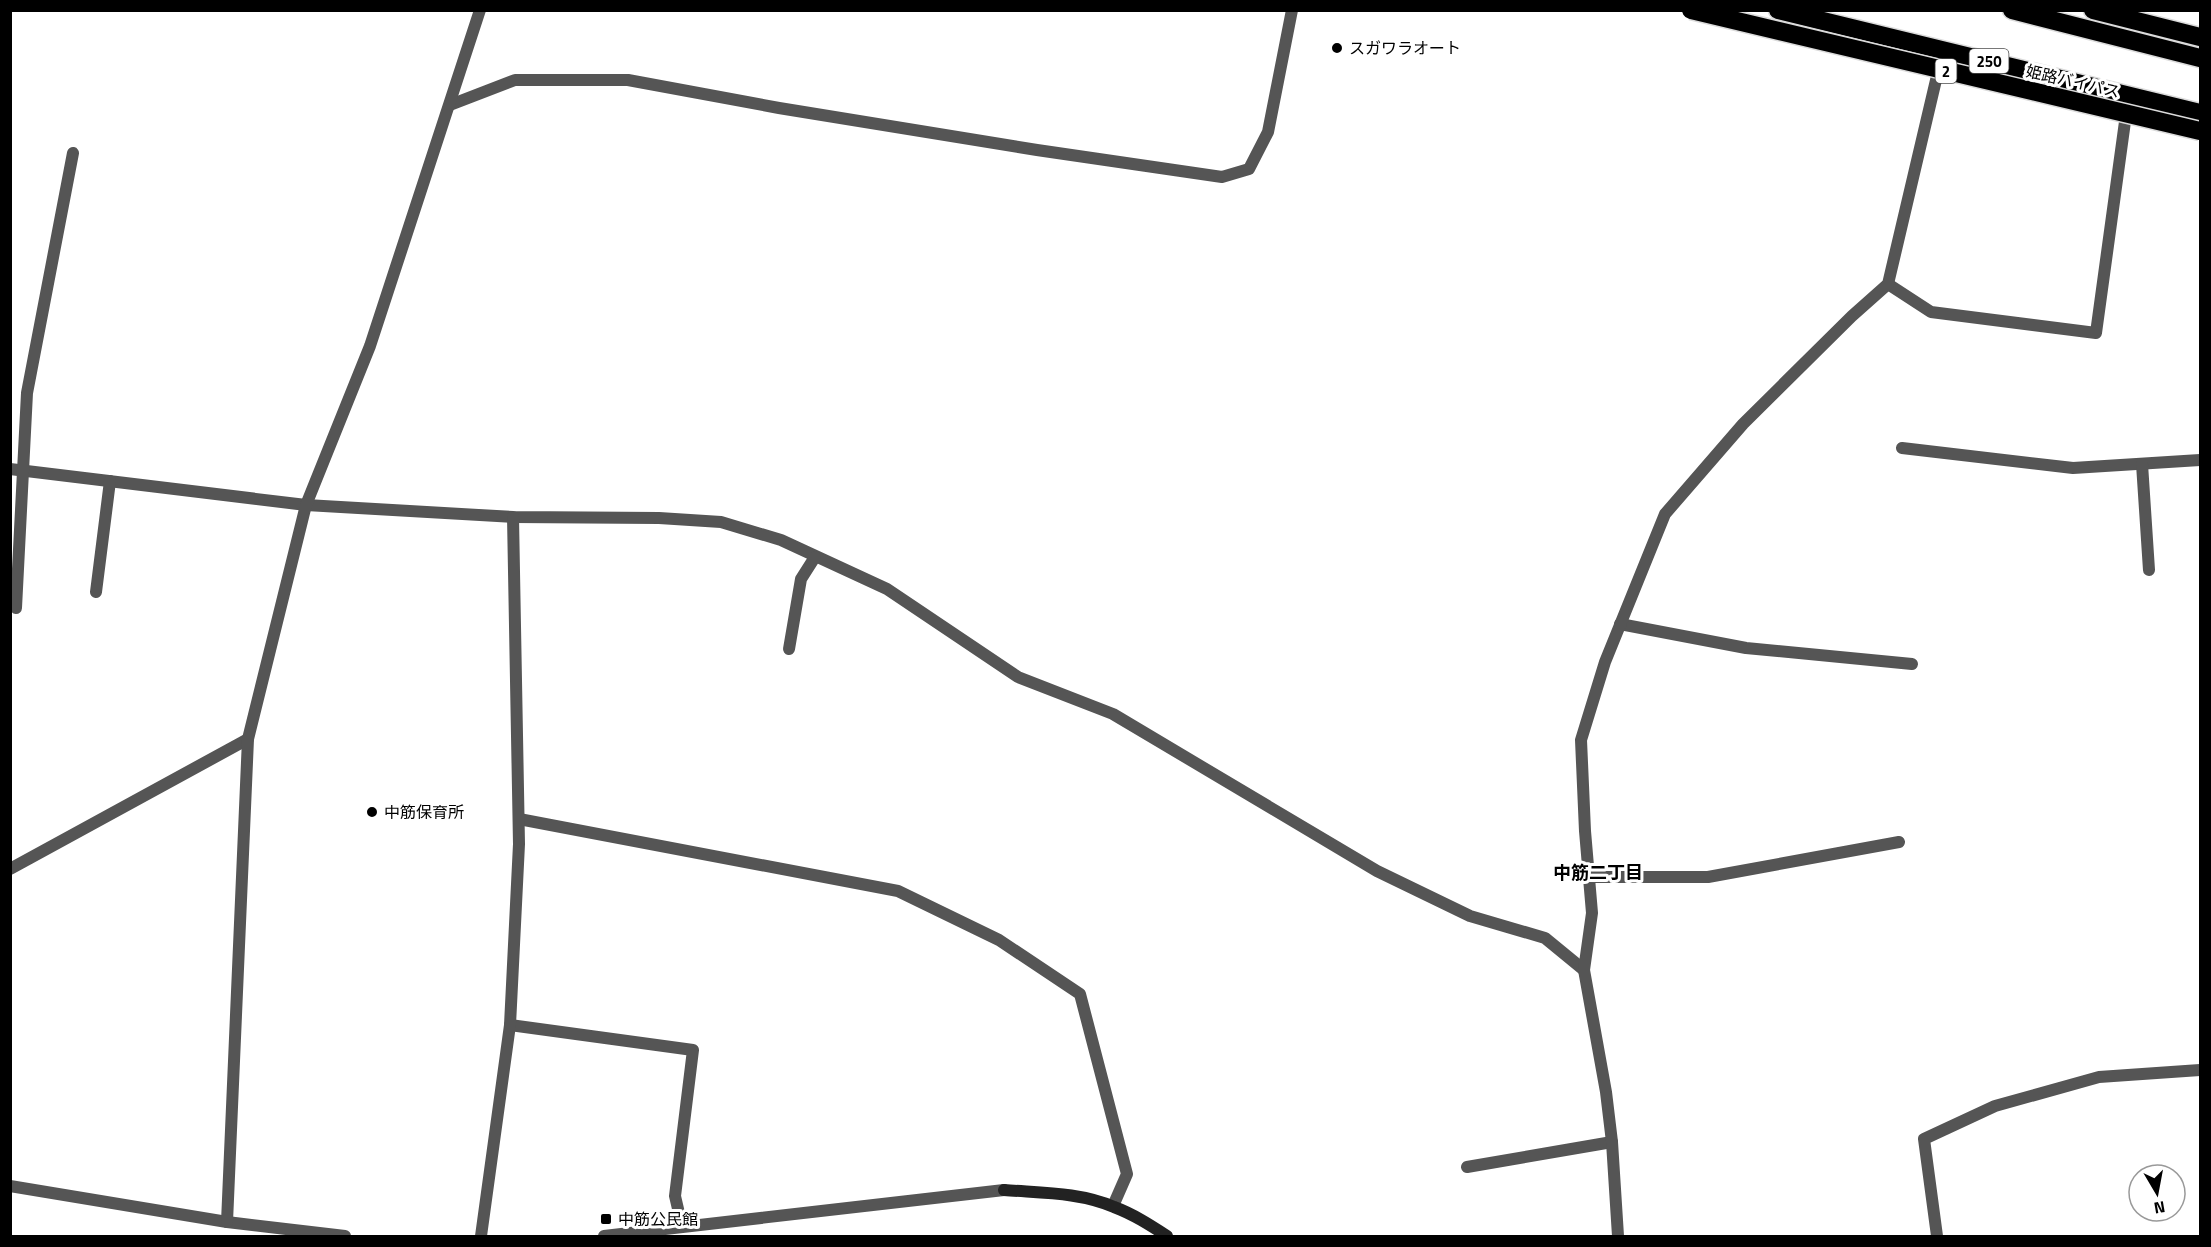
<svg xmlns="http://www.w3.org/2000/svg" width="2211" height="1247" font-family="'Titillium Web','Noto Sans JP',sans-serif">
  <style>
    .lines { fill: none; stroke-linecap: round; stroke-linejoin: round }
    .highway-casing { stroke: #dbdbdb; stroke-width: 21 }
    .street { stroke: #555; stroke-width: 12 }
    .secondary { stroke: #222; stroke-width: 12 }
    .highway { stroke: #000; stroke-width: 18 }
    .highway-bridge-casing { stroke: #dbdbdb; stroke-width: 21; stroke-linecap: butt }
    .highway-bridge { stroke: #000; stroke-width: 18 }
    .poi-dot { fill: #000; stroke: #fff; stroke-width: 2 }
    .labels { text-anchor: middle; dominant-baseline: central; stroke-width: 6; stroke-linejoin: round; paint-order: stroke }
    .shield { fill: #fff; stroke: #4c4c4c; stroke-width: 1.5 }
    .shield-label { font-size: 15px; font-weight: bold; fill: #000 }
    .poi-label { font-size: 16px; fill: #000; stroke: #fff; text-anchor: start }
    .street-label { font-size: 16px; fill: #000; stroke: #fff }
    .neighbourhood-label { font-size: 18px; font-weight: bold; fill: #000; stroke: #fff }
  </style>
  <rect width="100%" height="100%" fill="#fff"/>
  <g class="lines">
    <defs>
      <g id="highway">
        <path d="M 1778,10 L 2200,113"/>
        <path d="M 2012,10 L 2200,58"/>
        <path d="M 2093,10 L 2200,37"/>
      </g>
    </defs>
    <!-- highway casing -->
    <use href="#highway" class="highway-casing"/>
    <!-- street -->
    <g class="street">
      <path d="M 450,105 L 515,80 L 628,80 L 779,108 L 1037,150 L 1222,177 L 1249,169 L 1268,132 L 1292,10"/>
      <path d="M 1888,284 L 1931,312 L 2096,333 L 2127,107"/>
      <path d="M 1902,448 L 2073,468 L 2200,460"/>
      <path d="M 2142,464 L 2149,570"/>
      <path d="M 10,469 L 306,505 L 513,517 L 659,518 L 721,522 L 781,540 L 887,589 L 1018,677 L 1113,714 L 1377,871 L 1470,916 L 1545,938 L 1584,970"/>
      <path d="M 96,592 L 110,481"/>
      <path d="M 16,608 L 27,393 L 73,153"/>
      <path d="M 1620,624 L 1746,648 L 1912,664"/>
      <path d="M 789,649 L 801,579 L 815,557"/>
      <path d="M 519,819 L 898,891 L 999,940 L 1080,994 L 1127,1174 L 1113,1206"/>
      <path d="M 10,869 L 248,739"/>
      <path d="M 1589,877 L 1708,877 L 1899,842"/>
      <path d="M 510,1025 L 693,1050 L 675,1196 L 682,1226"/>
      <path d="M 1467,1167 L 1612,1142"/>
      <path d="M 10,1186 L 227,1222 L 345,1236"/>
      <path d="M 227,1222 L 248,739 L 306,505 L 370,346 L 480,10"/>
      <path d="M 481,1236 L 510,1025 L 519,844 L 513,517"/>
      <path d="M 604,1236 L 1004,1190"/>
      <path d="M 1618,1236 L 1612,1142 L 1606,1092 L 1584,970 L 1592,913 L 1585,831 L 1581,740 L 1605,662 L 1665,514 L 1743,424 L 1852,316 L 1888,284 L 1940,63"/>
      <path d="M 1937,1236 L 1924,1139 L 1995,1106 L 2099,1077 L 2200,1070"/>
    </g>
    <!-- secondary -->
    <path class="secondary" d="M 1004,1190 C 1040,1193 1080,1192 1114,1207 C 1133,1214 1150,1225 1167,1236"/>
    <!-- highway -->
    <use href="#highway" class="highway"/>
    <defs>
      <path id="highway-bridge" d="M 1691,10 L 2200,131"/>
    </defs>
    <!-- highway-bridge casing -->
    <use href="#highway-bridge" class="highway-bridge-casing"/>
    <!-- highway-bridge -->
    <use href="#highway-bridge" class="highway-bridge"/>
  </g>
  <!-- markers -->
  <g class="poi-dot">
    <circle cx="1337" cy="48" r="6"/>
    <circle cx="372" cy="812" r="6"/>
    <rect x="600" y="1213" width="12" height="12" rx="3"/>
  </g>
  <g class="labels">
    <!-- shield labels -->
    <g class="shield">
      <rect x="1969.5" y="49" width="39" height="24" rx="4.5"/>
      <rect x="1935.5" y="59" width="21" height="24" rx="4.5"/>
    </g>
    <g class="shield-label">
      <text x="1989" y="61">250</text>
      <text x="1946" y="71">2</text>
    </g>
    <!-- poi labels -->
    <g class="poi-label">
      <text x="1349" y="48">スガワラオート</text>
      <text x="384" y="812">中筋保育所</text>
      <text x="618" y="1219">中筋公民館</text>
    </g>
    <!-- street labels -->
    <g class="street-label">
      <text transform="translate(2073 81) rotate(13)">姫路バイパス</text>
    </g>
    <!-- neighbourhood labels -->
    <g class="neighbourhood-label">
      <text x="1598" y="872">中筋二丁目</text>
    </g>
  </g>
  <!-- border -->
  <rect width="2211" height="1247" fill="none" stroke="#000000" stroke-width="24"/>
  <!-- north arrow -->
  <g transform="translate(2157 1193) rotate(170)"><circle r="28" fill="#ffffff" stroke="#999999" stroke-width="1.5"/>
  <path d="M0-4.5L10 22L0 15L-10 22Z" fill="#000000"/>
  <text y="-9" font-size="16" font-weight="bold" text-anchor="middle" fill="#000000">N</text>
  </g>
</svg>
